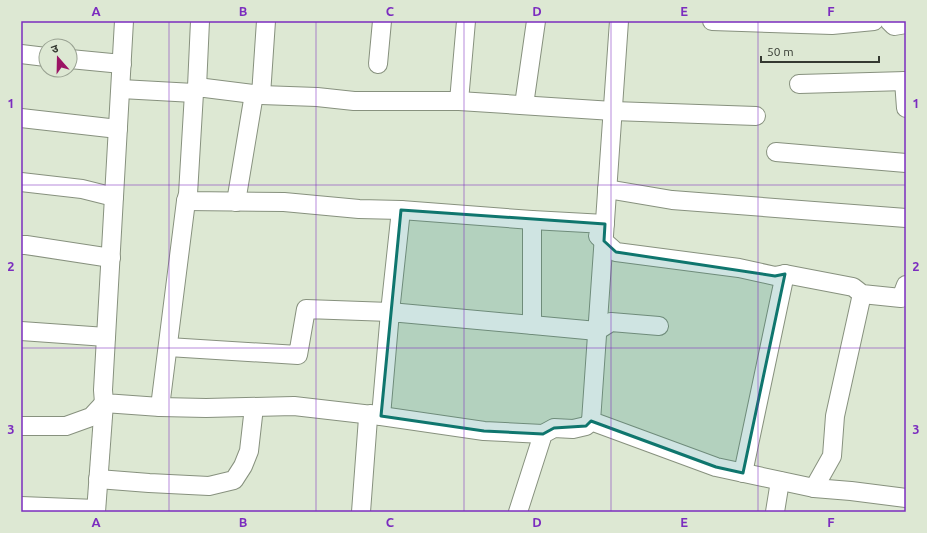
<svg xmlns="http://www.w3.org/2000/svg" width="927" height="533" font-family="Ubuntu,'Noto Sans Devanagari',sans-serif">
  <style>
    .lines { fill: none; stroke-linecap: round; stroke-linejoin: round }
    .street-casing { stroke: #87917e; stroke-width: 20 }
    .street { stroke: #fff; stroke-width: 18 }
    .marked { fill: #0f766e; fill-opacity: 0.2; stroke: #0f766e; stroke-width: 3; stroke-linejoin: round }
    .grid { fill: none; stroke: #7b2cbf; stroke-width: 1; stroke-opacity: 0.55 }
    .neatline { fill: none; stroke: #7b2cbf; stroke-width: 1.5 }
    .grid-label { font-size: 13px; text-anchor: middle; font-weight: bold; fill: #7b2cbf }
  </style>
  <rect width="100%" height="100%" fill="#dde8d3"/>
  <g class="lines">
    <defs>
      <g id="street">
        <path d="M 124,21 L 103,390 L 104,403 L 160,407 L 206,408 L 294,406 L 381,416 L 390,312 L 597,331 L 611,322 L 659,326"/>
        <path d="M 619,21 L 591,421 L 716,467 L 814,488 L 851,491 L 906,498"/>
        <path d="M 712,21 L 832,25 L 874,21"/>
        <path d="M 889,21 L 894,26 L 906,24"/>
        <path d="M 21,54 L 46,57"/>
        <path d="M 70,59 L 122,64"/>
        <path d="M 378,64 L 382,21"/>
        <path d="M 904,81 L 906,108"/>
        <path d="M 799,84 L 906,81"/>
        <path d="M 197,87 L 200,21"/>
        <path d="M 121,89 L 194,93 L 197,87 L 261,95 L 266,21"/>
        <path d="M 194,93 L 188,194 L 186,201 L 284,202 L 359,209 L 401,210 L 532,220 L 605,224"/>
        <path d="M 261,95 L 317,97 L 354,101 L 459,101 L 613,111 L 756,116"/>
        <path d="M 459,101 L 466,21"/>
        <path d="M 524,105 L 536,21"/>
        <path d="M 21,118 L 118,129"/>
        <path d="M 776,152 L 906,163"/>
        <path d="M 21,182 L 82,189 L 114,197"/>
        <path d="M 607,189 L 672,200 L 906,218"/>
        <path d="M 236,202 L 254,94"/>
        <path d="M 532,220 L 532,325"/>
        <path d="M 598,236 L 616,252 L 739,268 L 775,276 L 785,274 L 853,287 L 862,294 L 901,298 L 906,285"/>
        <path d="M 21,245 L 26,245 L 111,258"/>
        <path d="M 21,331 L 106,337"/>
        <path d="M 168,347 L 298,355 L 306,309 L 390,312 L 401,210"/>
        <path d="M 160,407 L 186,201"/>
        <path d="M 381,416 L 484,431 L 543,434"/>
        <path d="M 21,426 L 66,426 L 91,417 L 104,403"/>
        <path d="M 743,473 L 785,274"/>
        <path d="M 98,479 L 149,483 L 209,486 L 234,480 L 243,466 L 249,451 L 254,407"/>
        <path d="M 814,488 L 832,456 L 835,416 L 862,294"/>
        <path d="M 21,506 L 96,509"/>
        <path d="M 96,512 L 104,403"/>
        <path d="M 361,512 L 368,418 L 371,414"/>
        <path d="M 518,512 L 543,434 L 554,428 L 573,429 L 586,426 L 591,421"/>
        <path d="M 775,512 L 780,481"/>
      </g>
    </defs>
    <!-- street casing -->
    <use href="#street" class="street-casing"/>
    <!-- street -->
    <use href="#street" class="street"/>
  </g>
  <!-- marked area -->
  <path class="marked" d="M 401,210 L 605,224 L 604,241 L 616,252 L 775,276 L 785,274 L 743,473 L 716,467 L 591,421 L 586,426 L 554,428 L 543,434 L 484,431 L 381,416 Z"/>
  <!-- grid -->
  <path class="grid" d="M 169,21 L 169,512M 316,21 L 316,512M 464,21 L 464,512M 611,21 L 611,512M 758,21 L 758,512M 21,185 L 906,185M 21,348 L 906,348"/>
  <!-- border -->
  <rect width="927" height="533" fill="none" stroke="#dde8d3" stroke-width="44"/>
  <!-- north arrow -->
  <g transform="translate(58 58) rotate(340)"><circle r="19" fill="#dde8d3" stroke="#99a292"/>
  <path d="M0-3L7 15L0 10L-7 15Z" fill="#9b1364"/>
  <text y="-6" font-size="11" font-weight="bold" text-anchor="middle" fill="#343931">उ</text>
  </g>
  <!-- scale -->
  <path d="M761 56v6h118v-6" fill="none" stroke="#343931" stroke-width="2"/>
  <text x="767" y="56" font-size="12" fill="#343931" stroke="#dde8d3" stroke-width="3" paint-order="stroke">50 m</text>
  <rect x="22" y="22" width="883" height="489" class="neatline"/>
  <g class="grid-label">
    <text x="96" y="16">A</text>
    <text x="243" y="16">B</text>
    <text x="390" y="16">C</text>
    <text x="537" y="16">D</text>
    <text x="684" y="16">E</text>
    <text x="831" y="16">F</text>
    <text x="11" y="108">1</text>
    <text x="916" y="108">1</text>
    <text x="11" y="271">2</text>
    <text x="916" y="271">2</text>
    <text x="11" y="434">3</text>
    <text x="916" y="434">3</text>
    <text x="96" y="527">A</text>
    <text x="243" y="527">B</text>
    <text x="390" y="527">C</text>
    <text x="537" y="527">D</text>
    <text x="684" y="527">E</text>
    <text x="831" y="527">F</text>
  </g>
</svg>
